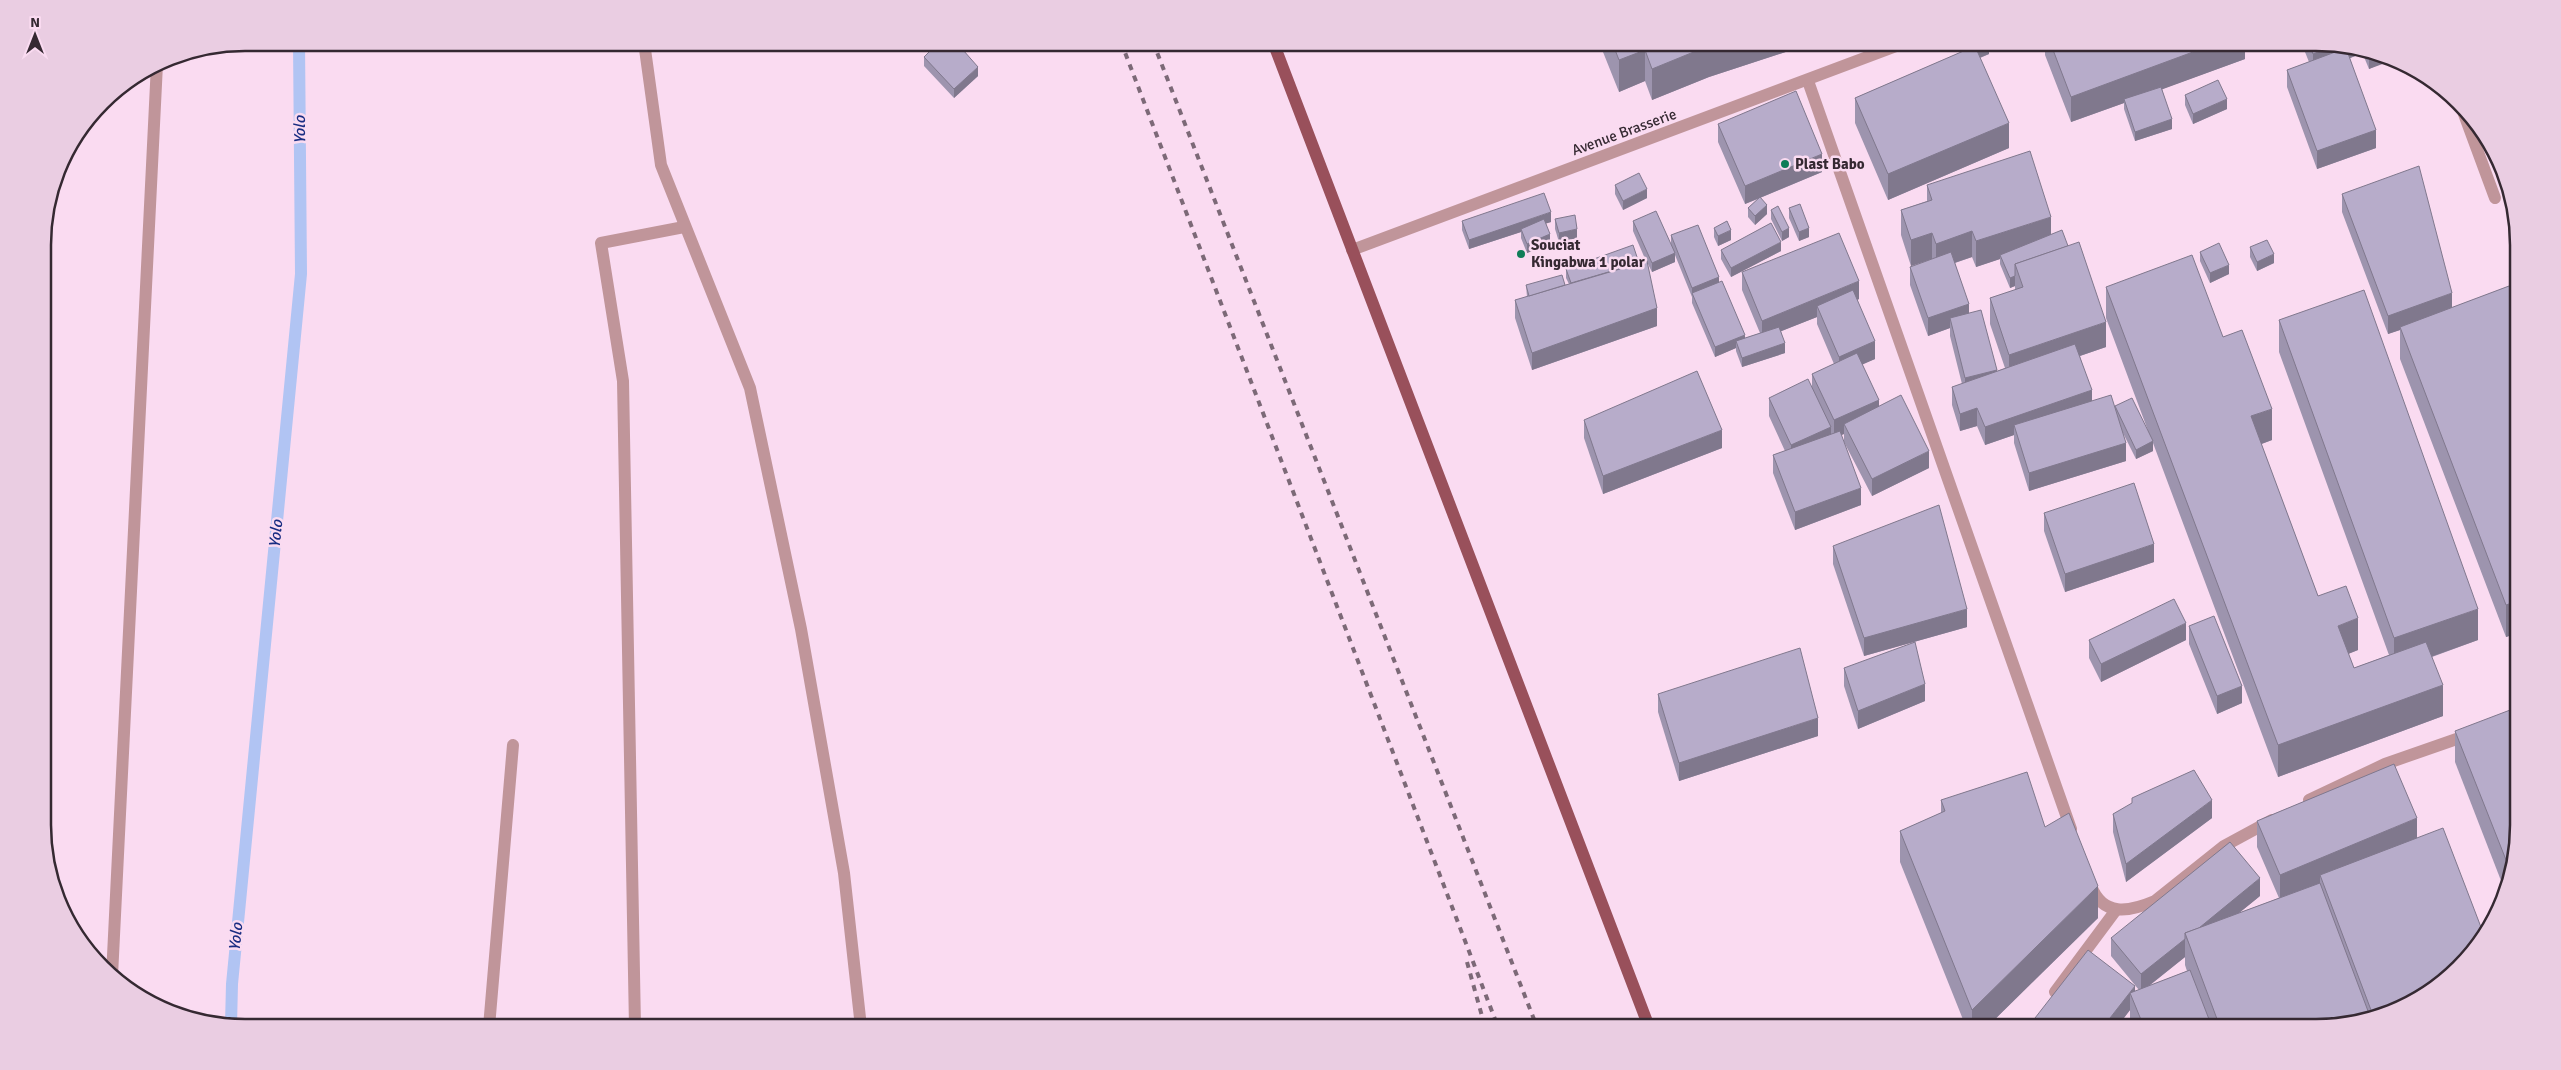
<svg xmlns="http://www.w3.org/2000/svg" width="2561" height="1070" font-family="Signika,sans-serif">
  <style>
    .lines { fill: none; stroke-linecap: round; stroke-linejoin: round }
    .stream { stroke: #b1c4f3; stroke-width: 12 }
    .street { stroke: #c0959a; stroke-width: 12 }
    .primary { stroke: #99505b; stroke-width: 12 }
    .rail { stroke: #7c6977; stroke-width: 4; stroke-dasharray: 6 6; stroke-linecap: butt }
    .wall { fill: #9d94ae; fill-rule: evenodd }
    .shaded-wall { fill: #80788d }
    .building { fill: #b7acca; stroke: #80788d }
    .poi-dot { fill: #0f7d58; stroke: #fadbf1; stroke-width: 2 }
    .labels { text-anchor: middle; dominant-baseline: central; stroke-width: 5; stroke-linejoin: round; paint-order: stroke }
    .street-label { font-size: 15px; fill: #352932; stroke: #fadbf1 }
    .poi-label { font-size: 15px; font-weight: bold; fill: #352932; stroke: #fadbf1; text-anchor: start }
    .water-label { font-size: 16px; font-style: italic; fill: #192d82; stroke: #fadbf1 }
    .rim { fill: none; stroke: #352932; stroke-width: 2.5 }
  </style>
  <rect width="100%" height="100%" fill="#fadbf1"/>
  <g class="lines">
    <!-- stream -->
    <path class="stream" d="M 231,1025 L 232,984 L 301,274 L 299,42"/>
    <!-- street -->
    <g class="street">
      <path d="M 644,42 L 661,165 L 750,388 L 801,629 L 844,873 L 861,1027"/>
      <path d="M 1808,81 L 2071,829"/>
      <path d="M 2461,106 L 2495,198"/>
      <path d="M 1352,250 L 1907,42"/>
      <path d="M 2309,800 L 2385,764 L 2471,734"/>
      <path d="M 2091,886 C 2103,917 2129,912 2155,901 L 2224,846 L 2272,820"/>
      <path d="M 112,976 L 157,64"/>
      <path d="M 2055,992 L 2116,910"/>
      <path d="M 489,1027 L 513,745"/>
      <path d="M 635,1027 L 623,381 L 601,243 L 684,227"/>
    </g>
    <!-- primary -->
    <path class="primary" d="M 1273,42 L 1649,1027"/>
    <!-- rail -->
    <g class="rail">
      <path d="M 1121,42 L 1498,1027"/>
      <path d="M 1153,42 L 1537,1027"/>
      <path d="M 1467,962 L 1485,1027"/>
    </g>
  </g>
  <!-- wall -->
  <g class="wall">
    <path d="M 1599,42 L 1816,42 L 1709,77 L 1652,100 L 1645,81 L 1619,92 Z"/>
    <path d="M 1960,42 L 1989,42 L 1989,54 L 1980,58 L 2009,148 L 1888,200 L 1855,123 L 1855,98 L 1964,51 Z"/>
    <path d="M 2045,42 L 2245,42 L 2245,59 L 2162,89 L 2172,129 L 2135,141 L 2124,109 L 2124,103 L 2071,122 L 2045,55 Z"/>
    <path d="M 2301,42 L 2316,42 L 2358,51 L 2358,55 L 2350,58 L 2376,148 L 2317,169 L 2287,87 L 2287,70 L 2309,62 Z"/>
    <path d="M 2362,52 L 2393,58 L 2369,69 Z"/>
    <path d="M 924,57 L 978,76 L 954,98 L 924,66 Z"/>
    <path d="M 2185,95 L 2227,109 L 2193,124 L 2185,105 Z"/>
    <path d="M 1718,124 L 1822,172 L 1760,198 L 1767,214 L 1755,225 L 1748,217 L 1748,208 L 1760,198 L 1745,204 L 1718,142 Z"/>
    <path d="M 1615,185 L 1647,198 L 1623,210 L 1615,194 Z"/>
    <path d="M 1927,185 L 2051,234 L 2106,347 L 2080,356 L 2092,401 L 2115,406 L 2150,436 L 2106,318 L 2106,287 L 2223,337 L 2272,440 L 2261,444 L 2318,596 L 2358,650 L 2348,654 L 2354,668 L 2389,655 L 2279,352 L 2279,320 L 2478,640 L 2432,657 L 2443,716 L 2278,777 L 2153,443 L 2153,451 L 2136,459 L 2123,433 L 2126,461 L 2029,491 L 2014,443 L 2014,435 L 1985,445 L 1977,426 L 1960,431 L 1952,405 L 1952,387 L 1962,384 L 1950,336 L 1950,328 L 1928,336 L 1910,285 L 1910,267 L 1932,259 L 1911,266 L 1901,235 L 1901,210 L 1927,201 ZM 1972,257 L 1976,267 L 2000,259 L 2000,264 L 2010,288 L 2015,286 L 2015,290 L 1990,298 L 1990,324 L 2005,368 L 1997,371 L 1969,313 L 1955,263 Z"/>
    <path d="M 2342,194 L 2452,308 L 2517,283 L 2518,633 L 2506,637 L 2400,359 L 2400,330 L 2388,334 L 2342,212 Z"/>
    <path d="M 1789,208 L 1809,237 L 1799,241 L 1789,218 Z"/>
    <path d="M 1771,210 L 1789,237 L 1782,241 L 1771,219 Z"/>
    <path d="M 1555,219 L 1577,238 L 1559,242 L 1555,229 Z"/>
    <path d="M 1462,221 L 1551,222 L 1546,223 L 1550,244 L 1527,253 L 1521,238 L 1521,232 L 1469,249 L 1462,230 Z"/>
    <path d="M 1633,221 L 1671,244 L 1671,235 L 1719,282 L 1745,338 L 1760,333 L 1742,290 L 1742,272 L 1859,299 L 1857,300 L 1875,359 L 1862,364 L 1879,406 L 1929,468 L 1872,496 L 1844,442 L 1844,434 L 1841,435 L 1861,505 L 1795,530 L 1773,473 L 1773,455 L 1785,451 L 1769,416 L 1769,398 L 1812,386 L 1812,374 L 1834,364 L 1817,324 L 1817,317 L 1781,331 L 1785,353 L 1742,367 L 1736,351 L 1736,348 L 1715,357 L 1692,303 L 1692,297 L 1675,255 L 1675,262 L 1652,272 L 1647,262 L 1657,326 L 1532,370 L 1515,318 L 1515,300 L 1527,297 L 1526,285 L 1565,285 L 1569,284 L 1566,278 L 1566,269 L 1639,263 L 1646,261 L 1633,231 Z"/>
    <path d="M 1714,228 L 1731,240 L 1718,246 L 1714,237 Z"/>
    <path d="M 2250,247 L 2274,263 L 2257,271 L 2250,257 Z"/>
    <path d="M 1721,250 L 1781,251 L 1731,277 L 1721,259 Z"/>
    <path d="M 2200,252 L 2229,274 L 2210,283 L 2200,261 Z"/>
    <path d="M 1584,420 L 1722,448 L 1603,494 L 1584,438 Z"/>
    <path d="M 2044,513 L 2154,562 L 2065,592 L 2044,531 Z"/>
    <path d="M 1833,546 L 1967,627 L 1864,656 L 1833,564 Z"/>
    <path d="M 2189,626 L 2242,703 L 2217,714 L 2189,644 Z"/>
    <path d="M 2089,640 L 2186,640 L 2101,682 L 2089,658 Z"/>
    <path d="M 1844,668 L 1925,701 L 1858,729 L 1844,686 Z"/>
    <path d="M 1658,694 L 1818,736 L 1679,781 L 1658,712 Z"/>
    <path d="M 2455,731 L 2518,826 L 2505,891 L 2455,762 Z"/>
    <path d="M 2394,764 L 2382,1017 L 2329,1027 L 2131,1027 L 2130,1025 L 2130,1010 L 2117,1027 L 2028,1027 L 2139,990 L 2111,956 L 2111,938 L 2260,896 L 2239,913 L 2279,898 L 2257,847 L 2257,821 ZM 2185,957 L 2185,965 L 2187,971 L 2149,986 Z"/>
    <path d="M 2132,798 L 2212,818 L 2126,882 L 2113,832 L 2113,814 L 2132,804 Z"/>
    <path d="M 1941,800 L 2045,827 L 2098,918 L 1987,1027 L 1966,1027 L 1900,862 L 1900,831 L 1941,813 Z"/>
  </g>
  <!-- shaded-wall -->
  <g class="shaded-wall">
    <path d="M 1718,42 L 1816,42 L 1709,77 L 1652,100 L 1652,69 Z"/>
    <path d="M 2220,42 L 2245,42 L 2245,59 L 2125,103 L 2124,99 L 2124,103 L 2071,122 L 2071,97 Z"/>
    <path d="M 1989,45 L 1989,54 L 1969,62 L 1969,53 Z"/>
    <path d="M 2333,46 L 2358,51 L 2358,55 L 2313,72 L 2313,54 Z"/>
    <path d="M 1645,50 L 1645,81 L 1619,92 L 1619,60 Z"/>
    <path d="M 2369,53 L 2393,58 L 2396,59 L 2369,69 Z"/>
    <path d="M 978,67 L 978,76 L 954,98 L 954,89 Z"/>
    <path d="M 2227,99 L 2227,109 L 2193,124 L 2193,114 Z"/>
    <path d="M 2172,119 L 2172,129 L 2135,141 L 2135,132 Z"/>
    <path d="M 2009,123 L 2009,148 L 1888,200 L 1888,174 Z"/>
    <path d="M 2376,130 L 2376,148 L 2317,169 L 2317,151 Z"/>
    <path d="M 1822,154 L 1822,172 L 1745,204 L 1745,186 Z"/>
    <path d="M 1647,189 L 1647,198 L 1623,210 L 1623,201 Z"/>
    <path d="M 1767,205 L 1767,214 L 1755,225 L 1755,216 Z"/>
    <path d="M 1551,212 L 1551,222 L 1522,231 L 1521,229 L 1521,232 L 1469,249 L 1469,240 Z"/>
    <path d="M 2051,217 L 2051,242 L 2000,255 L 2000,259 L 1976,267 L 1976,241 Z"/>
    <path d="M 1789,228 L 1789,237 L 1782,241 L 1782,232 Z"/>
    <path d="M 1809,228 L 1809,237 L 1799,241 L 1799,232 Z"/>
    <path d="M 1577,229 L 1577,238 L 1559,242 L 1559,233 Z"/>
    <path d="M 1731,230 L 1731,240 L 1718,246 L 1718,236 Z"/>
    <path d="M 1972,231 L 1972,257 L 1936,269 L 1936,244 Z"/>
    <path d="M 1932,233 L 1932,259 L 1911,266 L 1911,240 Z"/>
    <path d="M 1550,234 L 1550,244 L 1527,253 L 1527,244 Z"/>
    <path d="M 1781,242 L 1781,251 L 1731,277 L 1731,268 Z"/>
    <path d="M 1675,253 L 1675,262 L 1652,272 L 1652,263 Z"/>
    <path d="M 2274,254 L 2274,263 L 2257,271 L 2257,262 Z"/>
    <path d="M 2229,265 L 2229,274 L 2210,283 L 2210,273 Z"/>
    <path d="M 2015,276 L 2015,286 L 2010,288 L 2010,278 Z"/>
    <path d="M 1719,277 L 1719,286 L 1692,293 L 1692,288 Z"/>
    <path d="M 1859,281 L 1859,299 L 1821,315 L 1817,306 L 1817,317 L 1762,339 L 1762,321 Z"/>
    <path d="M 2452,293 L 2452,311 L 2400,327 L 2400,330 L 2388,334 L 2388,316 Z"/>
    <path d="M 1969,304 L 1969,322 L 1950,318 L 1950,328 L 1928,336 L 1928,318 Z"/>
    <path d="M 1657,308 L 1657,326 L 1532,370 L 1532,353 Z"/>
    <path d="M 2106,322 L 2106,347 L 2009,380 L 2009,355 Z"/>
    <path d="M 1745,335 L 1745,344 L 1736,341 L 1736,348 L 1715,357 L 1715,347 Z"/>
    <path d="M 1875,341 L 1875,359 L 1839,375 L 1839,357 Z"/>
    <path d="M 1785,343 L 1785,353 L 1742,367 L 1742,358 Z"/>
    <path d="M 1997,370 L 1997,388 L 1965,396 L 1965,378 Z"/>
    <path d="M 2092,390 L 2092,407 L 2014,425 L 2014,435 L 1985,445 L 1985,427 Z"/>
    <path d="M 1879,400 L 1879,418 L 1844,424 L 1844,434 L 1834,438 L 1834,420 Z"/>
    <path d="M 1977,408 L 1977,426 L 1960,431 L 1960,414 Z"/>
    <path d="M 2272,409 L 2272,440 L 2251,448 L 2251,416 Z"/>
    <path d="M 1831,427 L 1831,444 L 1791,463 L 1791,445 Z"/>
    <path d="M 1722,430 L 1722,448 L 1603,494 L 1603,476 Z"/>
    <path d="M 2153,441 L 2153,451 L 2136,459 L 2136,450 Z"/>
    <path d="M 2126,443 L 2126,461 L 2029,491 L 2029,473 Z"/>
    <path d="M 1929,451 L 1929,468 L 1872,496 L 1872,479 Z"/>
    <path d="M 1861,488 L 1861,505 L 1795,530 L 1795,512 Z"/>
    <path d="M 2154,544 L 2154,562 L 2065,592 L 2065,574 Z"/>
    <path d="M 2518,601 L 2518,633 L 2506,637 L 2506,605 Z"/>
    <path d="M 1967,609 L 1967,627 L 1864,656 L 1864,638 Z"/>
    <path d="M 2478,609 L 2478,640 L 2394,670 L 2394,638 Z"/>
    <path d="M 2358,618 L 2358,650 L 2338,658 L 2338,626 Z"/>
    <path d="M 2186,623 L 2186,640 L 2101,682 L 2101,664 Z"/>
    <path d="M 1925,684 L 1925,701 L 1858,729 L 1858,711 Z"/>
    <path d="M 2443,685 L 2443,716 L 2278,777 L 2278,745 Z"/>
    <path d="M 2242,686 L 2242,703 L 2217,714 L 2217,696 Z"/>
    <path d="M 1818,718 L 1818,736 L 1679,781 L 1679,763 Z"/>
    <path d="M 2212,800 L 2212,818 L 2126,882 L 2126,864 Z"/>
    <path d="M 2417,818 L 2417,844 L 2320,875 L 2320,884 L 2280,901 L 2280,875 Z"/>
    <path d="M 2260,878 L 2260,896 L 2192,951 L 2186,937 Z"/>
    <path d="M 2098,886 L 2098,918 L 1987,1027 L 1972,1027 L 1972,1010 Z"/>
    <path d="M 2185,939 L 2185,957 L 2141,992 L 2141,974 Z"/>
    <path d="M 2135,986 L 2135,1003 L 2130,993 L 2130,1010 L 2117,1027 L 2103,1027 Z"/>
  </g>
  <!-- building -->
  <g class="building">
    <path d="M 939,42 L 956,42 L 978,67 L 954,89 L 924,57 Z"/>
    <path d="M 1612,42 L 1718,42 L 1652,69 L 1645,50 L 1619,60 Z"/>
    <path d="M 1964,42 L 1989,42 L 1989,45 L 1976,50 L 1975,46 L 1967,49 Z"/>
    <path d="M 2050,42 L 2220,42 L 2071,97 Z"/>
    <path d="M 2308,42 L 2316,42 L 2333,46 L 2313,54 Z"/>
    <path d="M 1975,46 L 2009,123 L 1888,174 L 1855,98 Z"/>
    <path d="M 2346,48 L 2376,130 L 2317,151 L 2287,70 Z"/>
    <path d="M 2218,80 L 2227,99 L 2193,114 L 2185,95 Z"/>
    <path d="M 2161,87 L 2172,119 L 2135,132 L 2124,99 Z"/>
    <path d="M 1796,91 L 1822,154 L 1745,186 L 1718,124 Z"/>
    <path d="M 2030,151 L 2051,217 L 1976,241 L 1972,231 L 1936,244 L 1932,233 L 1911,240 L 1901,210 L 1932,200 L 1927,185 Z"/>
    <path d="M 2419,166 L 2452,293 L 2388,316 L 2342,194 Z"/>
    <path d="M 1639,173 L 1647,189 L 1623,201 L 1615,185 Z"/>
    <path d="M 1544,193 L 1551,212 L 1469,240 L 1462,221 Z"/>
    <path d="M 1760,197 L 1767,205 L 1755,216 L 1748,208 Z"/>
    <path d="M 1800,204 L 1809,228 L 1799,232 L 1789,208 Z"/>
    <path d="M 1778,206 L 1789,228 L 1782,232 L 1771,210 Z"/>
    <path d="M 1656,211 L 1675,253 L 1652,263 L 1633,221 Z"/>
    <path d="M 1575,215 L 1577,229 L 1559,233 L 1555,219 Z"/>
    <path d="M 1544,219 L 1550,234 L 1527,244 L 1521,229 Z"/>
    <path d="M 1727,221 L 1731,230 L 1718,236 L 1714,228 Z"/>
    <path d="M 1771,223 L 1781,242 L 1731,268 L 1721,250 Z"/>
    <path d="M 1698,225 L 1719,277 L 1692,288 L 1671,235 Z"/>
    <path d="M 2062,230 L 2068,246 L 2015,264 L 2015,276 L 2010,278 L 2000,255 Z"/>
    <path d="M 1839,233 L 1859,281 L 1762,321 L 1742,272 Z"/>
    <path d="M 2267,240 L 2274,254 L 2257,262 L 2250,247 Z"/>
    <path d="M 2079,242 L 2106,322 L 2009,355 L 1990,298 L 2023,287 L 2015,264 Z"/>
    <path d="M 2219,243 L 2229,265 L 2210,273 L 2200,252 Z"/>
    <path d="M 1633,245 L 1639,263 L 1571,283 L 1566,269 Z"/>
    <path d="M 1951,252 L 1969,304 L 1928,318 L 1910,267 Z"/>
    <path d="M 2192,255 L 2223,337 L 2242,330 L 2272,409 L 2251,416 L 2318,596 L 2346,586 L 2358,618 L 2338,626 L 2354,668 L 2426,642 L 2443,685 L 2278,745 L 2106,287 Z"/>
    <path d="M 1647,261 L 1657,308 L 1532,353 L 1515,300 Z"/>
    <path d="M 1562,275 L 1565,285 L 1529,296 L 1526,285 Z"/>
    <path d="M 1722,281 L 1745,335 L 1715,347 L 1692,293 Z"/>
    <path d="M 2517,283 L 2518,601 L 2506,605 L 2400,327 Z"/>
    <path d="M 1853,290 L 1875,341 L 1839,357 L 1817,306 Z"/>
    <path d="M 2364,290 L 2478,609 L 2394,638 L 2279,320 Z"/>
    <path d="M 1981,310 L 1997,370 L 1965,378 L 1950,318 Z"/>
    <path d="M 1779,327 L 1785,343 L 1742,358 L 1736,341 Z"/>
    <path d="M 2075,344 L 2092,390 L 1985,427 L 1977,408 L 1960,414 L 1952,387 Z"/>
    <path d="M 1857,353 L 1879,400 L 1834,420 L 1812,374 Z"/>
    <path d="M 1697,371 L 1722,430 L 1603,476 L 1584,420 Z"/>
    <path d="M 1808,379 L 1831,427 L 1791,445 L 1769,398 Z"/>
    <path d="M 1901,395 L 1929,451 L 1872,479 L 1844,424 Z"/>
    <path d="M 2111,395 L 2126,443 L 2029,473 L 2014,425 Z"/>
    <path d="M 2132,398 L 2153,441 L 2136,450 L 2115,406 Z"/>
    <path d="M 1840,431 L 1861,488 L 1795,512 L 1773,455 Z"/>
    <path d="M 2134,483 L 2154,544 L 2065,574 L 2044,513 Z"/>
    <path d="M 1939,505 L 1967,609 L 1864,638 L 1833,546 Z"/>
    <path d="M 2174,599 L 2186,623 L 2101,664 L 2089,640 Z"/>
    <path d="M 2214,616 L 2242,686 L 2217,696 L 2189,626 Z"/>
    <path d="M 1915,642 L 1925,684 L 1858,711 L 1844,668 Z"/>
    <path d="M 1800,648 L 1818,718 L 1679,763 L 1658,694 Z"/>
    <path d="M 2518,707 L 2518,826 L 2510,870 L 2455,731 Z"/>
    <path d="M 2394,764 L 2417,818 L 2280,875 L 2257,821 Z"/>
    <path d="M 2194,770 L 2212,800 L 2126,864 L 2113,814 L 2132,803 L 2132,798 Z"/>
    <path d="M 2027,772 L 2045,827 L 2069,813 L 2098,886 L 1972,1010 L 1900,831 L 1945,811 L 1941,800 Z"/>
    <path d="M 2443,828 L 2484,935 L 2477,948 L 2439,986 L 2382,1017 L 2374,1018 L 2320,875 Z"/>
    <path d="M 2230,842 L 2260,878 L 2199,928 L 2185,933 L 2185,939 L 2141,974 L 2111,938 Z"/>
    <path d="M 2320,883 L 2371,1019 L 2329,1027 L 2220,1027 L 2185,933 Z"/>
    <path d="M 2088,950 L 2135,986 L 2103,1027 L 2028,1027 Z"/>
    <path d="M 2190,970 L 2212,1027 L 2144,1027 L 2130,993 Z"/>
  </g>
  <!-- markers -->
  <g class="poi-dot">
    <circle cx="1785" cy="164" r="5"/>
    <circle cx="1521" cy="254" r="5"/>
  </g>
  <g class="labels">
    <!-- street labels -->
    <g class="street-label">
      <text transform="translate(1624 132) rotate(-20)">Avenue Brasserie</text>
    </g>
    <!-- poi labels -->
    <g class="poi-label">
      <text x="1795" y="164">Plast Babo</text>
      <text x="1531" y="245">Souciat<tspan x="1531" dy="17">Kingabwa 1 polar</tspan></text>
    </g>
    <!-- water labels -->
    <g class="water-label">
      <text transform="translate(300 130) rotate(-91)">Yolo</text>
      <text transform="translate(276 534) rotate(-84)">Yolo</text>
      <text transform="translate(236 937) rotate(-84)">Yolo</text>
    </g>
  </g>
  <!-- crop -->
  <path d="M0 0H2561V1070H0ZM245 51H2316A194 194 0 0 1 2510 245V825A194 194 0 0 1 2316 1019H245A194 194 0 0 1 51 825V245A194 194 0 0 1 245 51Z" fill="#eacde2" fill-rule="evenodd"/>
  <path class="rim" d="M245 51H2316A194 194 0 0 1 2510 245V825A194 194 0 0 1 2316 1019H245A194 194 0 0 1 51 825V245A194 194 0 0 1 245 51Z"/>
  <!-- north arrow -->
  <g transform="translate(35 35)" stroke="#fadbf1" stroke-width="4" paint-order="stroke">
  <path d="M0-4L9 19L0 12L-9 19Z" fill="#352932"/>
  <text y="-8" font-size="14" font-weight="bold" text-anchor="middle" fill="#352932">N</text>
  </g>
</svg>
